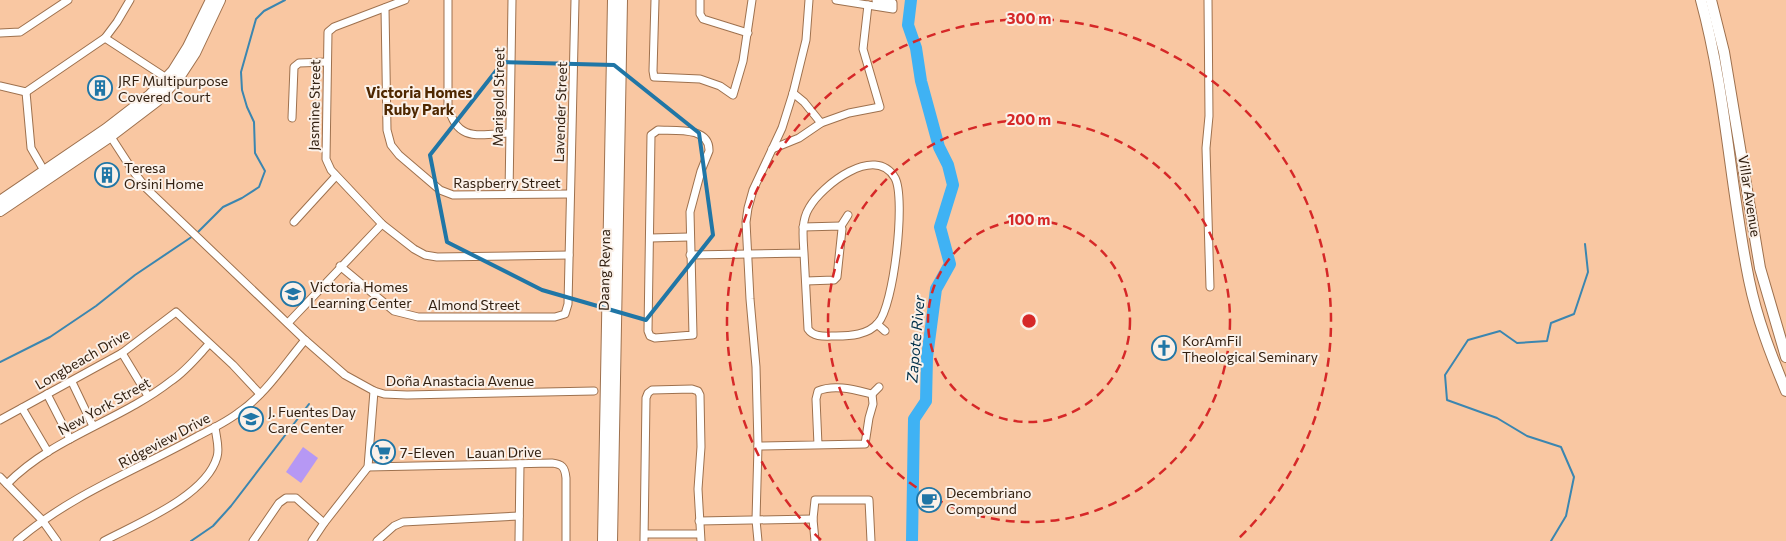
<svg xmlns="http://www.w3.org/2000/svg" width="1786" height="541" font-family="Commissioner,sans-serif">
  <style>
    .green { fill: #b698f4 }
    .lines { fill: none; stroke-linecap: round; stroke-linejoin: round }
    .stream { stroke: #3b86b0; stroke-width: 2 }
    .river { stroke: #3fb2f4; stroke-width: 12 }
    .street-casing { stroke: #9e714e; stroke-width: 9 }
    .secondary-casing { stroke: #9e714e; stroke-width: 12 }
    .street { stroke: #fff; stroke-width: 7 }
    .secondary { stroke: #fff; stroke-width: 10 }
    .marked { fill: none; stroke: #2076a6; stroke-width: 4; stroke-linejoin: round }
    .ring { fill: none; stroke: #d62828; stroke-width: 2.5; stroke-dasharray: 9 6 }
    .labels { text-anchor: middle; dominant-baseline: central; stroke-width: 4; stroke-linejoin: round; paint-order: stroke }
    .poi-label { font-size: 14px; fill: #322011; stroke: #fbf1e9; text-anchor: start }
    .street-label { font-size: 14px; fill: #322011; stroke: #fbf1e9 }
    .neighbourhood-label { font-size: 15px; font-weight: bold; fill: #4e2700; stroke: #fbf1e9 }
    .water-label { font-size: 15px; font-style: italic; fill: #003049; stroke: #fbf1e9 }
    .centre { fill: #d62828; stroke: #fbf1e9; stroke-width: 2.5 }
    .ring-label { font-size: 15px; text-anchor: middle; font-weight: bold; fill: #d62828; stroke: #fbf1e9; stroke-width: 4; stroke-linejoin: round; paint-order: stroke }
  </style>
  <rect width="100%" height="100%" fill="#f9c7a2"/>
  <!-- green -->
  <path class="green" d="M 303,447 L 318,458 L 301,483 L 286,472 Z"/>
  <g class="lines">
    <!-- stream -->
    <g class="stream">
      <path d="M 197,233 L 223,207 L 242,198 L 259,187 L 265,171 L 255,153 L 254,122 L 247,107 L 242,90 L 241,72 L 256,19 L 264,11 L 285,0"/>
      <path d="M 0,362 L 50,337 L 96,306 L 135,275 L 193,236"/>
      <path d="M 191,541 L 213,526 L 231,506 L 309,404"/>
      <path d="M 1551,541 L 1566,516 L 1574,477 L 1561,447 L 1527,436 L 1497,418 L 1447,400 L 1445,375 L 1468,340 L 1500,331 L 1517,343 L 1547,341 L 1551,323 L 1574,314 L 1588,272 L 1585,244"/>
    </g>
    <!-- river -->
    <path class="river" d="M 911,0 L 908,25 L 916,48 L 921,81 L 939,147 L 948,165 L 953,185 L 940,227 L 950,264 L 936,289 L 927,357 L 926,401 L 914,419 L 912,541"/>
    <defs>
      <g id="street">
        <path d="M 405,0 L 334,27 L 328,32 L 326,159 L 331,170 L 382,224 L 414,249 L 425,255 L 437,257 L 569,255"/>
        <path d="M 448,0 L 448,105 C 456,142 478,135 509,133"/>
        <path d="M 655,0 L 653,71 L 654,77 L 700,79 L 720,86 L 733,95 L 743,61 L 752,0"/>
        <path d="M 700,0 L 700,14 L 703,19 L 748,33"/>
        <path d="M 836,0 L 893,9 L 893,3 L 876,0"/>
        <path d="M 1208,0 L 1209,116 L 1206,148 L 1210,287"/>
        <path d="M 385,8 L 387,130 L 391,145 L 399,155 L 440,190 L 453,195 L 570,194"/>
        <path d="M 0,33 L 20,32 L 68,0"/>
        <path d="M 105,38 L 168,79"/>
        <path d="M 0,86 L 26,92"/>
        <path d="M 26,92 L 105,38 L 117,22 L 130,0"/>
        <path d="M 26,92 L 31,148 L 46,174"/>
        <path d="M 793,93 L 804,102 L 821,123"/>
        <path d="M 292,118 L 294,67 L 299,63 L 327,62"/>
        <path d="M 658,130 C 674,131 710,126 709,151 L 701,171 L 690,212 L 693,335 L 655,338 L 650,336 L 648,331 L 651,135 Z"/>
        <path d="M 109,134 L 133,171 L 147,189 L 305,340 L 345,375 L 374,391 L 384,394 L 407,395 L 594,391"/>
        <path d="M 772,149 L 799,138 L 821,123 L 849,113 L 880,107 L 863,49 L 868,5"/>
        <path d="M 509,194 L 512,0"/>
        <path d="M 294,222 L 336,176"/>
        <path d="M 841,226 L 848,215"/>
        <path d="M 803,227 L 841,226 L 842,229 L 837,277 L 834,280 L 806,281"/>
        <path d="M 650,238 L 689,237"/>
        <path d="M 690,255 L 804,253 C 803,238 801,221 809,208 C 822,185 875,144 895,178 C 906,198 894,306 878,323 C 868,335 850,336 836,336 C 826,336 814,338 808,329 L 804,253"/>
        <path d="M 340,266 L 394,311 L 418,317 L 555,317 L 565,314 L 568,304 L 575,0"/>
        <path d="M 288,323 L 382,224"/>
        <path d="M 877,324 L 885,331"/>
        <path d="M 122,353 L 148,396"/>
        <path d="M 72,382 L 93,426"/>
        <path d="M 47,394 L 70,439"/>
        <path d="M 872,394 L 879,387"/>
        <path d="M 22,408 L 48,452"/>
        <path d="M 0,420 L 122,353 L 176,312 L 233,365 L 260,394"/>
        <path d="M 758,446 L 865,444 L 869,418 L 873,404 L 872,394 C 855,390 835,384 818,391 L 816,399 L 818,445"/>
        <path d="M 368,467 L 552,463 C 562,464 565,467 566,478 L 566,541"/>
        <path d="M 0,477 L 42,520 L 57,541"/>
        <path d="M 7,484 C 53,437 120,421 171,381 C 186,371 197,357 209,344"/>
        <path d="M 699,521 L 813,519"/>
        <path d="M 645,534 L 700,534"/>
        <path d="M 17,541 C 70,495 137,470 198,436 C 212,429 226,422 238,413 C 265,395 284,365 305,340"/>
        <path d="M 104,541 C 138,523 206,496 217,457 C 220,448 216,437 215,427"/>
        <path d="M 253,541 L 279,503 L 286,498 L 296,498 L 324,523"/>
        <path d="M 312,541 L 324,523 L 368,467 L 374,391"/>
        <path d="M 377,541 L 394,526 L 403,522 L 519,516"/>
        <path d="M 519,541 L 520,464"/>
        <path d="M 644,541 L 646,398 L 648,393 L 652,390 L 692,389 L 698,391 L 700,395 L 701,447 L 698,489 L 701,541"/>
        <path d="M 758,541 L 756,520 L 758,446 L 756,367 L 750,299 L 746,222 L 748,208 L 753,190 L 782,128 L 793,93 L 806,40 L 809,0"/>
        <path d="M 815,541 L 813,519 L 815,500 L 869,500 L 871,541"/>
      </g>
      <g id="secondary">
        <path d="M 1701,0 C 1726,92 1730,187 1749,280 C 1757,319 1771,355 1786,391"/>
        <path d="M 1711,0 L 1724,52 L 1760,268 L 1786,357"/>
        <path d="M 0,201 L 106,129 L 150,95 L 173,71 L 188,47 L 211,0"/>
        <path d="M 0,211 L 111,136 L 157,101 L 180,76 L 195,53 L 220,0"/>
        <path d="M 603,541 L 613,0"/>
        <path d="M 612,541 L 622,0"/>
      </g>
    </defs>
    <!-- street casing -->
    <use href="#street" class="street-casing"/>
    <!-- secondary casing -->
    <use href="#secondary" class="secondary-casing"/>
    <!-- street -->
    <use href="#street" class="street"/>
    <!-- secondary -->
    <use href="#secondary" class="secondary"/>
  </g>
  <!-- marked area -->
  <path class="marked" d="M 503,62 L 614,65 L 699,133 L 713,235 L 646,320 L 542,290 L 447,242 L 430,155 Z"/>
  <!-- distance rings -->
  <g class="ring">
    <circle cx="1029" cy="321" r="101"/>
    <circle cx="1029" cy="321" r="201"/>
    <path d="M821 540A302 302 0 1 1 1237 540"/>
  </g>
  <!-- icons -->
  <defs>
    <symbol id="building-ring" viewBox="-11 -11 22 22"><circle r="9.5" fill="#fbf1e9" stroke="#2076a6" stroke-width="1.5"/><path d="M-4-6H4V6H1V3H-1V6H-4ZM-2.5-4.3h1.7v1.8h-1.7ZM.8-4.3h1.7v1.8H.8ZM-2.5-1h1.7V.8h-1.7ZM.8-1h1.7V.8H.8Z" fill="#2076a6"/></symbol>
    <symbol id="school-ring" viewBox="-11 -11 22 22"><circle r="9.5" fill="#fbf1e9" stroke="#2076a6" stroke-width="1.5"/><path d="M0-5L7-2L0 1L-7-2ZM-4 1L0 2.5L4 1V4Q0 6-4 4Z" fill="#2076a6"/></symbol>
    <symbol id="church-ring" viewBox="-11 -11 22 22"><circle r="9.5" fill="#fbf1e9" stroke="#2076a6" stroke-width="1.5"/><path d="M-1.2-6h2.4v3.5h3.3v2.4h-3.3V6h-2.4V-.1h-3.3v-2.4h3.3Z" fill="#2076a6"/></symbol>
    <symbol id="supermarket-ring" viewBox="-11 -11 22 22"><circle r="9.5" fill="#fbf1e9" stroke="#2076a6" stroke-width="1.5"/><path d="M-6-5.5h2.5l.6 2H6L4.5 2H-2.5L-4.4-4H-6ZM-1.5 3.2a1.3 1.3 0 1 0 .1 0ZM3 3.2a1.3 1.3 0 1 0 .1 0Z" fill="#2076a6"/></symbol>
    <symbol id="cafe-ring" viewBox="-11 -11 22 22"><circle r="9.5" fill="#fbf1e9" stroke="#2076a6" stroke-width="1.5"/><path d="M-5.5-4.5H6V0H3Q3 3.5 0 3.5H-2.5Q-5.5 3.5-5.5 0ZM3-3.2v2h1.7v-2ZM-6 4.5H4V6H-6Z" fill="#2076a6"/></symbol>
  </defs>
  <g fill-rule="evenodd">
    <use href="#building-ring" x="86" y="74" width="28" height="28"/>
    <use href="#building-ring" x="93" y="161" width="28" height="28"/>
    <use href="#school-ring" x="279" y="280" width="28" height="28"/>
    <use href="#church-ring" x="1150" y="334" width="28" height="28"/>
    <use href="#school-ring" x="237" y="405" width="28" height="28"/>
    <use href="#supermarket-ring" x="369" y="438" width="28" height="28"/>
    <use href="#cafe-ring" x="915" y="486" width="28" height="28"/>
  </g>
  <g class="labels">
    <!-- poi labels -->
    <g class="poi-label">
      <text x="118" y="80">JRF Multipurpose<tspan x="118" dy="16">Covered Court</tspan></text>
      <text x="124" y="167">Teresa<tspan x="124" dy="16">Orsini Home</tspan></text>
      <text x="310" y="286">Victoria Homes<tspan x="310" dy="16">Learning Center</tspan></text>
      <text x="1182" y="340">KorAmFil<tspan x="1182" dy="16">Theological Seminary</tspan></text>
      <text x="268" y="411">J. Fuentes Day<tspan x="268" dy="16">Care Center</tspan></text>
      <text x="400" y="452">7-Eleven</text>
      <text x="946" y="492">Decembriano<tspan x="946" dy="16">Compound</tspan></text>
    </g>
    <!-- street labels -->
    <g class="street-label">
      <text transform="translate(498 97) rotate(-89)">Marigold Street</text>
      <text transform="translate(314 105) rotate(-89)">Jasmine Street</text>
      <text transform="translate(560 112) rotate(-88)">Lavender Street</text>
      <text x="507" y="182">Raspberry Street</text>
      <text transform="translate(1750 196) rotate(81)">Villar Avenue</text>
      <text transform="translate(604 270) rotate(-89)">Daang Reyna</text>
      <text x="474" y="304">Almond Street</text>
      <text transform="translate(82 359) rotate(-30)">Longbeach Drive</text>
      <text x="460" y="380">Doña Anastacia Avenue</text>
      <text transform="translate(104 406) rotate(-29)">New York Street</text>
      <text transform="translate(164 440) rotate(-28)">Ridgeview Drive</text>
      <text transform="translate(504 452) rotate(-1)">Lauan Drive</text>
    </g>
    <!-- neighbourhood labels -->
    <g class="neighbourhood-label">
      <text x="419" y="92">Victoria Homes<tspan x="419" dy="17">Ruby Park</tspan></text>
    </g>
    <!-- water labels -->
    <g class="water-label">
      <text transform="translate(915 339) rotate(-85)">Zapote River</text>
    </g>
  </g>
  <circle cx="1029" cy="321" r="8" class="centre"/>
  <g class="ring-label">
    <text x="1029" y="24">300 m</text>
    <text x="1029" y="125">200 m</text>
    <text x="1029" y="225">100 m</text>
  </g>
</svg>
